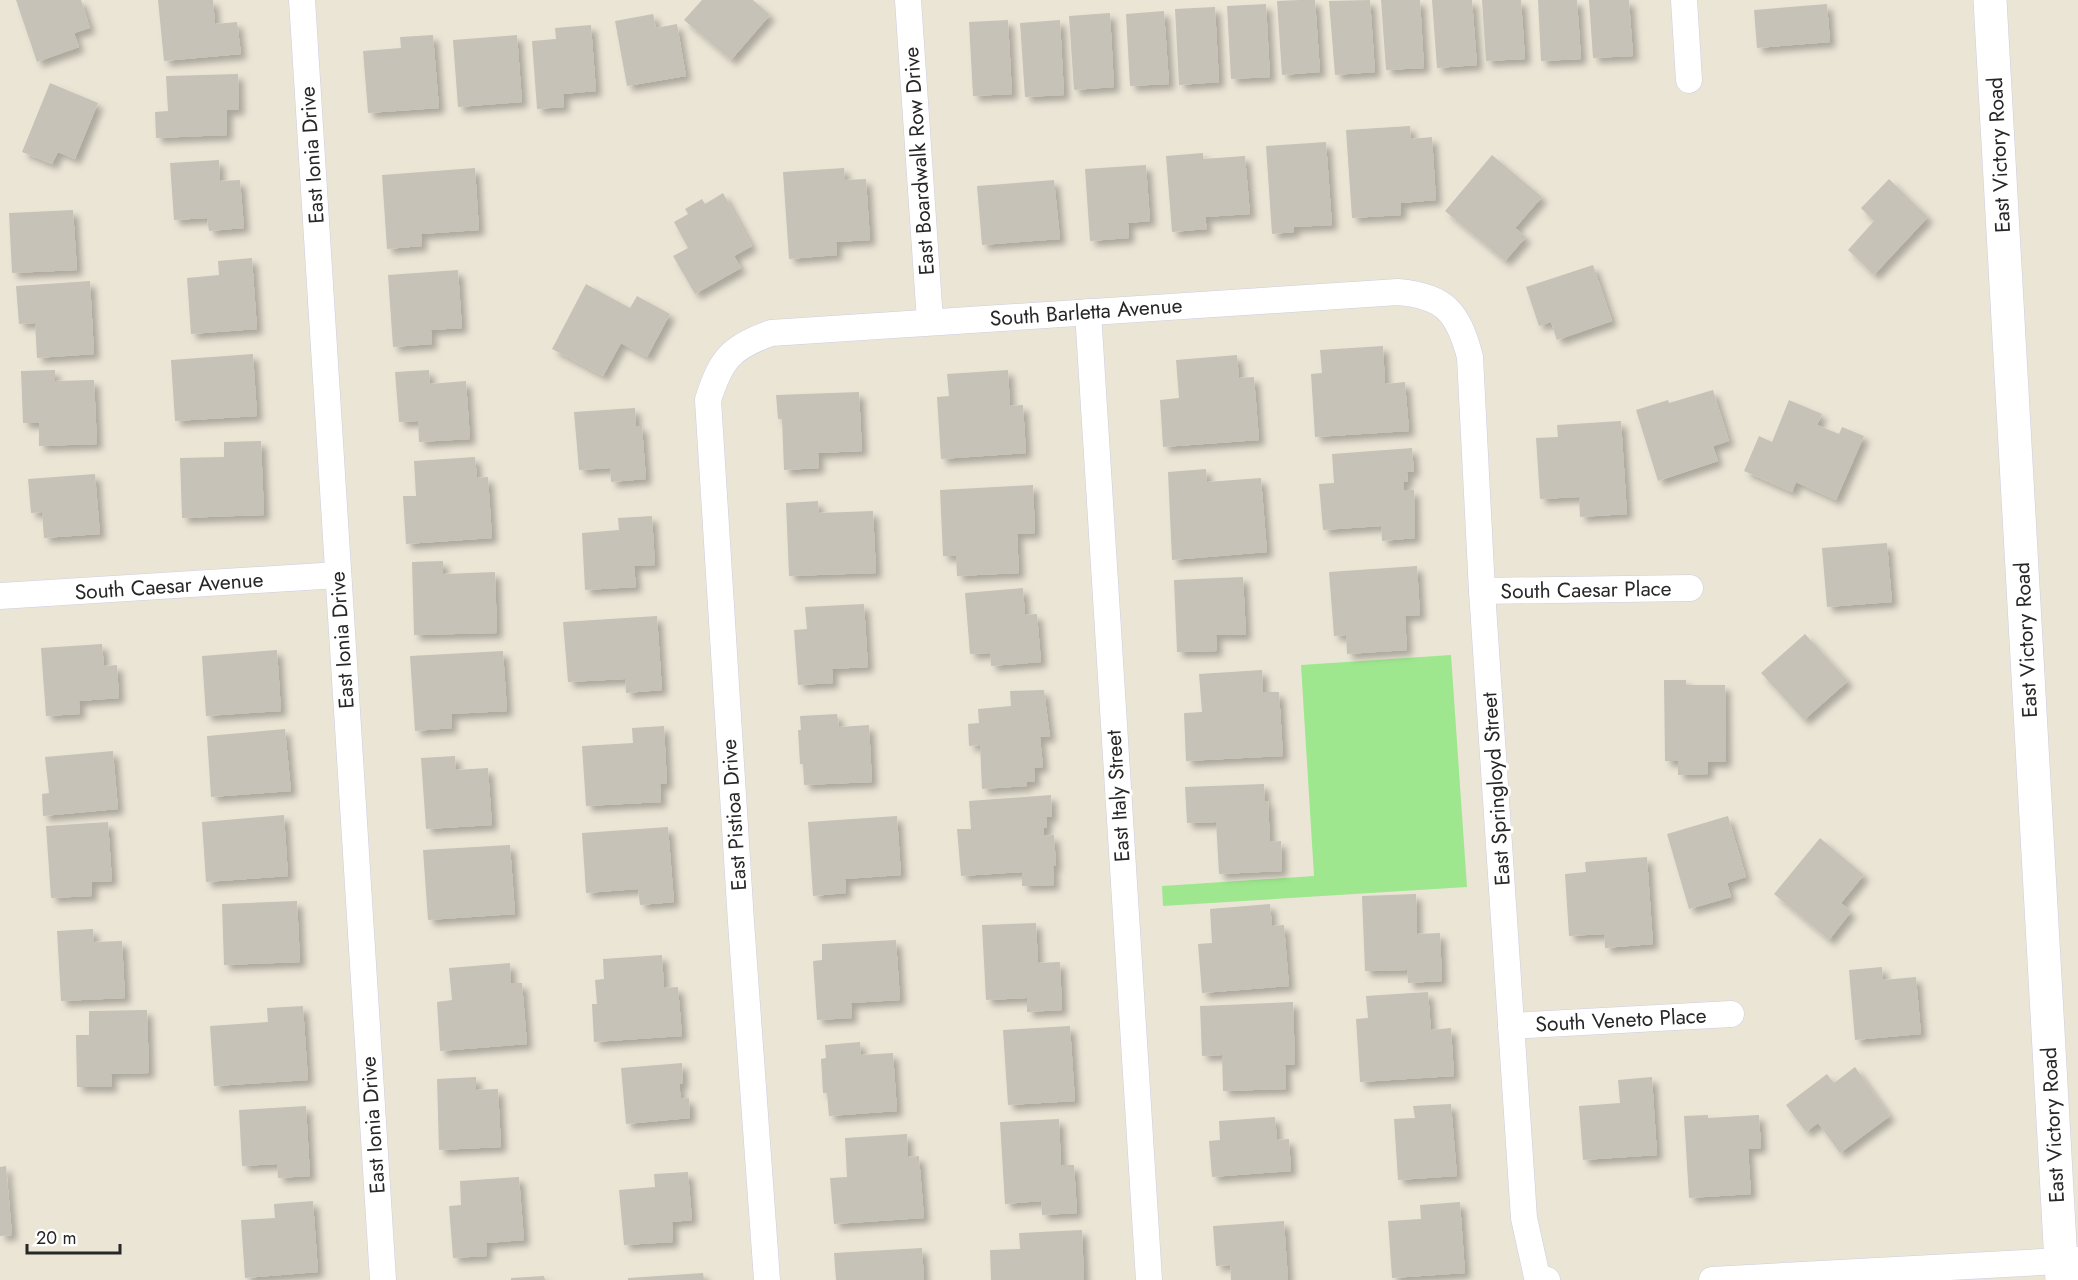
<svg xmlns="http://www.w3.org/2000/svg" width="2078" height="1280" font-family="Jost,sans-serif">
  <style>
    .green { fill: #9ee78e }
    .building { fill: #c6c2b7; filter: url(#shadow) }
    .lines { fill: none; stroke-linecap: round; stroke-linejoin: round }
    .street-casing { stroke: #cccde2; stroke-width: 27 }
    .secondary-casing { stroke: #cccde2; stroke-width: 34 }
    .street { stroke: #fff; stroke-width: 26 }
    .secondary { stroke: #fff; stroke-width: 33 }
    .labels { text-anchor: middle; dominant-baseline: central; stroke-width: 6; stroke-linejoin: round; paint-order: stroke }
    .street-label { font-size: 21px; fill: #272727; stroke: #fff }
  </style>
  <defs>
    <filter id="shadow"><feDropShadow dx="5.5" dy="5.5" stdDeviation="3" flood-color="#0004"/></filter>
  </defs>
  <rect width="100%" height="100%" fill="#ebe5d6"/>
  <!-- green -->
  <path class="green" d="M 1451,655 L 1467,887 L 1163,906 L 1162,886 L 1314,876 L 1301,665 Z"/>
  <!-- building -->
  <g class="building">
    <path d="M 16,0 L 81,0 L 90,28 L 74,33 L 79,47 L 37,62 Z"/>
    <path d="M 158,0 L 213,0 L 215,24 L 237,22 L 241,54 L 164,61 Z"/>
    <path d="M 702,0 L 753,0 L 770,15 L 731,60 L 684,20 Z"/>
    <path d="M 1300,0 L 1315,0 L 1320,72 L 1282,75 L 1277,1 Z"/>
    <path d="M 1370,0 L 1375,72 L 1335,75 L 1329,1 Z"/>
    <path d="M 1381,0 L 1420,0 L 1424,68 L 1386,70 Z"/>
    <path d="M 1432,0 L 1472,0 L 1477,65 L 1437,68 Z"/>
    <path d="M 1482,0 L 1521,0 L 1525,59 L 1486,61 Z"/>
    <path d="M 1538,0 L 1577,0 L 1581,59 L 1541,61 Z"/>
    <path d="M 1589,0 L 1629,0 L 1633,56 L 1593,58 Z"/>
    <path d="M 1266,4 L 1270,77 L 1231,79 L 1227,6 Z"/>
    <path d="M 1827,4 L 1830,42 L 1757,48 L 1754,10 Z"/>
    <path d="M 1215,7 L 1219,82 L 1179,85 L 1175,9 Z"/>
    <path d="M 1164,11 L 1169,84 L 1130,86 L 1126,14 Z"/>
    <path d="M 1110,13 L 1114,87 L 1074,90 L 1069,16 Z"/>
    <path d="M 653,14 L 656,28 L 677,24 L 686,76 L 627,86 L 615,21 Z"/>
    <path d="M 1008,20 L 1012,94 L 973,96 L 969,22 Z"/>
    <path d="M 1060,20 L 1064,95 L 1025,97 L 1020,23 Z"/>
    <path d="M 591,25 L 596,91 L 563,94 L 564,107 L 537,109 L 532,41 L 556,39 L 555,28 Z"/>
    <path d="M 433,35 L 439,108 L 368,113 L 363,51 L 401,48 L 400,37 Z"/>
    <path d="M 517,35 L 522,102 L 458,107 L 453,40 Z"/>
    <path d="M 238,74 L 239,110 L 227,110 L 227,135 L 156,138 L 155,112 L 168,111 L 166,76 Z"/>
    <path d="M 50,83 L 98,103 L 75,159 L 58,152 L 52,164 L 22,152 Z"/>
    <path d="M 1410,126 L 1411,139 L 1432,137 L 1436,200 L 1401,203 L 1401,215 L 1352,218 L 1346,130 Z"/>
    <path d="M 1326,142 L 1332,225 L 1294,227 L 1294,232 L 1272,234 L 1266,146 Z"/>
    <path d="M 1203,153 L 1203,159 L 1245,156 L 1250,214 L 1205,217 L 1207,229 L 1172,232 L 1166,156 Z"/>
    <path d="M 1492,155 L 1542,197 L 1515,228 L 1526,237 L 1505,261 L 1445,211 Z"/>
    <path d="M 219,160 L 220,181 L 240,180 L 244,228 L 209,231 L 207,218 L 174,220 L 170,163 Z"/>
    <path d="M 1146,165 L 1150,221 L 1128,223 L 1129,238 L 1090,241 L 1085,169 Z"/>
    <path d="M 475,168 L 479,230 L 421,234 L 422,246 L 387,249 L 382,175 Z"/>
    <path d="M 844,168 L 845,180 L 866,179 L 870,240 L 836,242 L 837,255 L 789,259 L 783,172 Z"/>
    <path d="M 1889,179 L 1928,217 L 1874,275 L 1848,250 L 1874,221 L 1861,208 Z"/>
    <path d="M 1054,180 L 1060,239 L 982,245 L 977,186 Z"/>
    <path d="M 723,193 L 752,246 L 734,256 L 741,268 L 695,294 L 673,256 L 688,248 L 674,222 L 688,214 L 685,209 L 702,199 L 705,204 Z"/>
    <path d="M 73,210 L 77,270 L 12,273 L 9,213 Z"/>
    <path d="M 252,258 L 257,329 L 191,334 L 187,278 L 219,275 L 218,261 Z"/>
    <path d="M 1593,265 L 1612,321 L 1557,340 L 1551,322 L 1539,326 L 1526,287 Z"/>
    <path d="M 458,270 L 462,328 L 431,330 L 432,344 L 393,347 L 388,275 Z"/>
    <path d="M 90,281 L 94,354 L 37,358 L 35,323 L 19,324 L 16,286 Z"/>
    <path d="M 586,284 L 630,308 L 637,296 L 670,314 L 647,357 L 621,343 L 603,376 L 552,349 Z"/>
    <path d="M 1383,346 L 1385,384 L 1405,382 L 1409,431 L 1315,437 L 1311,374 L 1322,373 L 1320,350 Z"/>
    <path d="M 253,354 L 257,416 L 175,421 L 171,360 Z"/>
    <path d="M 1237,355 L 1239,378 L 1254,377 L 1259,440 L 1163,447 L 1160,400 L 1179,398 L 1176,360 Z"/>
    <path d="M 55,370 L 55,381 L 94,380 L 97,444 L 39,446 L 39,423 L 23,423 L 21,371 Z"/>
    <path d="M 429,370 L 430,384 L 466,381 L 470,439 L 419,442 L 418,421 L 399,422 L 395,372 Z"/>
    <path d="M 1008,370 L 1010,406 L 1023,405 L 1026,453 L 941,459 L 937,397 L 949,396 L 947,374 Z"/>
    <path d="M 1713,390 L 1729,441 L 1713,446 L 1718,461 L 1658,481 L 1636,410 L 1668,400 L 1669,403 Z"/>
    <path d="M 859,392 L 862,451 L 818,453 L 819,468 L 784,470 L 782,419 L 778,419 L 776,395 Z"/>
    <path d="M 1789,400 L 1822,414 L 1817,425 L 1839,434 L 1842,427 L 1864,436 L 1836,500 L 1796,482 L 1792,492 L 1744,471 L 1759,436 L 1772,442 Z"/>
    <path d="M 635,408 L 636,426 L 642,426 L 646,479 L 611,482 L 610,468 L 579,470 L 574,412 Z"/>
    <path d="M 1621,421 L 1627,514 L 1580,517 L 1579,497 L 1540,499 L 1536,438 L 1558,437 L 1557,425 Z"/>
    <path d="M 261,441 L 264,515 L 182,518 L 180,458 L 224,457 L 224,442 Z"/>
    <path d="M 1412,448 L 1414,472 L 1407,472 L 1408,482 L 1403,482 L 1404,490 L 1414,490 L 1415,538 L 1382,541 L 1381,526 L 1323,530 L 1319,484 L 1334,483 L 1332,454 Z"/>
    <path d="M 475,457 L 477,478 L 488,477 L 492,538 L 406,544 L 403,496 L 416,496 L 414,461 Z"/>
    <path d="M 1206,469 L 1207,482 L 1261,478 L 1267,552 L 1172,560 L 1168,472 Z"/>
    <path d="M 95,474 L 100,534 L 44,538 L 42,512 L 31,513 L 28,479 Z"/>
    <path d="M 1033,485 L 1035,533 L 1017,534 L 1019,573 L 957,576 L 956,556 L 943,556 L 940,490 Z"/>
    <path d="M 818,501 L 819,513 L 873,511 L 876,573 L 789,576 L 786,503 Z"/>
    <path d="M 652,516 L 655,565 L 634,566 L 636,587 L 585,590 L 582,533 L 619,530 L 618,518 Z"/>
    <path d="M 1887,543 L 1892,602 L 1827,607 L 1822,548 Z"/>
    <path d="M 443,561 L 443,574 L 495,572 L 497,633 L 414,635 L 412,562 Z"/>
    <path d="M 1417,566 L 1420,615 L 1405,616 L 1407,650 L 1347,654 L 1346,635 L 1334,636 L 1329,572 Z"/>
    <path d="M 1243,577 L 1246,635 L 1216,635 L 1217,651 L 1177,652 L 1174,580 Z"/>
    <path d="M 1023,588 L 1025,615 L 1037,614 L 1041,662 L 991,666 L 990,653 L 970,654 L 965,593 Z"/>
    <path d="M 864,604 L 868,667 L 832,669 L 833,683 L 798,685 L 794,630 L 807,629 L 805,607 Z"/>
    <path d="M 657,616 L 662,690 L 626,693 L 625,679 L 568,682 L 563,622 Z"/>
    <path d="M 1805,634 L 1848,681 L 1804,720 L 1761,673 Z"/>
    <path d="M 102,644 L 104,666 L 117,665 L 119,698 L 79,701 L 80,714 L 46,716 L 41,648 Z"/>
    <path d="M 277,650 L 281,711 L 206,716 L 202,656 Z"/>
    <path d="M 503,651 L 507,711 L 451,714 L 452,728 L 415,731 L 410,656 Z"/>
    <path d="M 1262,670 L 1263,692 L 1279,692 L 1283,756 L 1186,761 L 1184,713 L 1202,712 L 1199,674 Z"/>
    <path d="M 1664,680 L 1686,680 L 1686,685 L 1725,685 L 1726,762 L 1708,762 L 1708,774 L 1678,775 L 1678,761 L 1665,761 Z"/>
    <path d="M 1044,690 L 1050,737 L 1040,737 L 1043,767 L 1034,768 L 1035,782 L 1026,782 L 1027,786 L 982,789 L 980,745 L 969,746 L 968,724 L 979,723 L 978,709 L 1011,706 L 1010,691 Z"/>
    <path d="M 837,714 L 839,727 L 869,725 L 872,782 L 804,785 L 803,764 L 800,764 L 798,730 L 801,730 L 800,716 Z"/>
    <path d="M 664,726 L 667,784 L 660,784 L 661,802 L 586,806 L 582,746 L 633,743 L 632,728 Z"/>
    <path d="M 285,729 L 291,791 L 211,797 L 207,736 Z"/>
    <path d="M 113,751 L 118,809 L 43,816 L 42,794 L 49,793 L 45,757 Z"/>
    <path d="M 455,756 L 456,770 L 488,768 L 492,825 L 426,829 L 421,758 Z"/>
    <path d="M 1264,784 L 1265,801 L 1268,801 L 1270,842 L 1281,841 L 1282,871 L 1219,874 L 1216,822 L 1187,823 L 1185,787 Z"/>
    <path d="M 1051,795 L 1052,817 L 1046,817 L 1047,828 L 1044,828 L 1044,836 L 1054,835 L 1056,866 L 1053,866 L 1054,885 L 1022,886 L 1022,872 L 961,876 L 957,829 L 971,829 L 969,801 Z"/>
    <path d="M 284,815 L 288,876 L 206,882 L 202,822 Z"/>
    <path d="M 897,816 L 901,875 L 845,879 L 846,893 L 813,896 L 808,822 Z"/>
    <path d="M 1728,816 L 1746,877 L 1727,883 L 1731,897 L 1689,909 L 1667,834 Z"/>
    <path d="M 108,822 L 112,881 L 92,882 L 92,896 L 51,898 L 46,826 Z"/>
    <path d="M 668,827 L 674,902 L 640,905 L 638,889 L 586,893 L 582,833 Z"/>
    <path d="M 1820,838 L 1864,875 L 1841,903 L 1851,912 L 1829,940 L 1774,894 Z"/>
    <path d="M 510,845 L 515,914 L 428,920 L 423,850 Z"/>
    <path d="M 1647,857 L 1653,944 L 1605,948 L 1604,934 L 1569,936 L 1565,874 L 1586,872 L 1585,862 Z"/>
    <path d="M 1416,894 L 1417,934 L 1440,933 L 1442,981 L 1408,983 L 1407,970 L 1365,971 L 1362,896 Z"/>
    <path d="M 297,901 L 300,962 L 224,965 L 222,904 Z"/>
    <path d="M 1270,904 L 1272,926 L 1284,925 L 1289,986 L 1202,993 L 1198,944 L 1212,943 L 1210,909 Z"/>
    <path d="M 1036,923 L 1038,963 L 1060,962 L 1062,1010 L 1027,1012 L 1027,998 L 986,1000 L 982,925 Z"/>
    <path d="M 93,929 L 94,942 L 122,941 L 125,998 L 61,1001 L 57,931 Z"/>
    <path d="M 896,940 L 900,1000 L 851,1003 L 852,1018 L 817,1020 L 813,961 L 822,960 L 822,944 Z"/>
    <path d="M 662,955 L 664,988 L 678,987 L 682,1036 L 594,1042 L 592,1004 L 597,1004 L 595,980 L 604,979 L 603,959 Z"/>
    <path d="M 510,963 L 511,983 L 522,983 L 527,1044 L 440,1051 L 437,1002 L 452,1000 L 449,968 Z"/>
    <path d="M 1882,967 L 1883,980 L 1916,977 L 1921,1034 L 1855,1040 L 1849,970 Z"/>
    <path d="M 1428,992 L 1431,1030 L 1451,1028 L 1454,1076 L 1360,1082 L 1356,1019 L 1368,1018 L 1366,996 Z"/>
    <path d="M 1293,1002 L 1295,1065 L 1285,1065 L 1286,1089 L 1223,1091 L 1222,1055 L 1202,1056 L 1200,1006 Z"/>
    <path d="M 303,1006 L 308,1080 L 214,1086 L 210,1026 L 268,1022 L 267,1008 Z"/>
    <path d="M 147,1010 L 149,1073 L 111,1074 L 112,1087 L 77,1087 L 76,1035 L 89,1035 L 89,1011 Z"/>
    <path d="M 1070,1026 L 1075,1101 L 1008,1105 L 1003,1030 Z"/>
    <path d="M 860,1042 L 861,1055 L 893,1053 L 897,1111 L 829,1116 L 827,1093 L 823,1093 L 821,1059 L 826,1058 L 825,1045 Z"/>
    <path d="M 682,1063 L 683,1084 L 679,1084 L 681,1099 L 689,1098 L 690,1118 L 626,1124 L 621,1068 Z"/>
    <path d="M 1855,1067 L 1890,1116 L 1840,1153 L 1818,1123 L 1806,1132 L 1786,1105 L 1827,1074 L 1834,1083 Z"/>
    <path d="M 476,1077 L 476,1090 L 498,1089 L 501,1147 L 439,1150 L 437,1079 Z"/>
    <path d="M 1652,1077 L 1657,1155 L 1583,1160 L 1579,1106 L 1620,1103 L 1618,1080 Z"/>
    <path d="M 1451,1104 L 1457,1176 L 1398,1180 L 1394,1119 L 1415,1118 L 1413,1106 Z"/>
    <path d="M 306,1106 L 310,1176 L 278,1178 L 277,1164 L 242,1166 L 239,1110 Z"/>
    <path d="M 1708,1115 L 1708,1118 L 1759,1115 L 1761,1148 L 1748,1149 L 1751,1194 L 1689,1198 L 1684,1116 Z"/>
    <path d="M 1275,1117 L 1277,1140 L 1289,1139 L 1291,1171 L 1212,1177 L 1209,1141 L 1220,1140 L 1219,1121 Z"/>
    <path d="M 1059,1119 L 1061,1165 L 1074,1165 L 1077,1213 L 1042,1215 L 1041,1201 L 1005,1204 L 1000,1122 Z"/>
    <path d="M 907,1134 L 908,1157 L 919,1156 L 924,1218 L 834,1224 L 830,1178 L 847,1177 L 845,1138 Z"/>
    <path d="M 6,1166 L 12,1235 L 0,1236 L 0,1167 Z"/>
    <path d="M 688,1172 L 692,1220 L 672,1222 L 673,1242 L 624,1245 L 619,1190 L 655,1187 L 654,1174 Z"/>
    <path d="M 519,1177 L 524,1240 L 486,1243 L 487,1256 L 453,1258 L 449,1206 L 461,1205 L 460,1181 Z"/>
    <path d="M 313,1201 L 318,1272 L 245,1278 L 241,1220 L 275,1218 L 274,1204 Z"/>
    <path d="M 1460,1202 L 1465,1273 L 1392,1278 L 1388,1221 L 1421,1219 L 1420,1205 Z"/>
    <path d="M 1284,1221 L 1288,1280 L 1231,1280 L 1230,1265 L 1216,1266 L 1213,1226 Z"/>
    <path d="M 1082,1230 L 1084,1280 L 991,1280 L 990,1250 L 1020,1249 L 1019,1233 Z"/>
    <path d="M 922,1248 L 924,1280 L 836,1280 L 834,1253 Z"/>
    <path d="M 703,1273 L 704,1280 L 628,1280 L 628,1278 Z"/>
    <path d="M 544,1276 L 545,1280 L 511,1280 L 511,1278 Z"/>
  </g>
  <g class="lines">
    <defs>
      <g id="street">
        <path d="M 302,0 L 383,1280"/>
        <path d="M 908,0 L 930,321"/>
        <path d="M 1684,0 L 1689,80"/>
        <path d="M 1088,312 L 1149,1280"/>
        <path d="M 1482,591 L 1690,588"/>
        <path d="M 0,596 L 338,575"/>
        <path d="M 1511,1026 L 1731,1014"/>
        <path d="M 767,1280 L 741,922 L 708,400 C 721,359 731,347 771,333 L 1398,292 C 1445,296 1458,312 1470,357 L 1482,591 L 1524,1218 L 1537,1277 L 1547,1280"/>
        <path d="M 1712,1280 L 2078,1260"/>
      </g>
      <path id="secondary" d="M 1990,0 L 2062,1280"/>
    </defs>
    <!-- street casing -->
    <use href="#street" class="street-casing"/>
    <!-- secondary casing -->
    <use href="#secondary" class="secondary-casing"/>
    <!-- street -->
    <use href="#street" class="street"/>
    <!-- secondary -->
    <use href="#secondary" class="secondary"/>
  </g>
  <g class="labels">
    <!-- street labels -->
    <g class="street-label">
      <text transform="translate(312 155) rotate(-94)">East Ionia Drive</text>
      <text transform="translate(1999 155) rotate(-93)">East Victory Road</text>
      <text transform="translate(919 161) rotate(-94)">East Boardwalk Row Drive</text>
      <text transform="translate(1086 312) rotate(-4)">South Barletta Avenue</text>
      <text transform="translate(169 586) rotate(-4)">South Caesar Avenue</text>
      <text transform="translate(1586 590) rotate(-1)">South Caesar Place</text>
      <text transform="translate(342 640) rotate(-94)">East Ionia Drive</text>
      <text transform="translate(2026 640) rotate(-93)">East Victory Road</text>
      <text transform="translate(1496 789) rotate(-94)">East Springloyd Street</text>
      <text transform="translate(1118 796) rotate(-94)">East Italy Street</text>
      <text transform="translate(734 815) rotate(-94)">East Pistioa Drive</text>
      <text transform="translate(1621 1020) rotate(-3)">South Veneto Place</text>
      <text transform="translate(373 1125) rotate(-94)">East Ionia Drive</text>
      <text transform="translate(2053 1125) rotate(-93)">East Victory Road</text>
    </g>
  </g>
  <!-- scale -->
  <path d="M27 1244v9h93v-9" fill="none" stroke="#272727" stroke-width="3"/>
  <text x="36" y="1244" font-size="18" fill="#272727" stroke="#ffffff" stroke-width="4.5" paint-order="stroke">20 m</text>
</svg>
